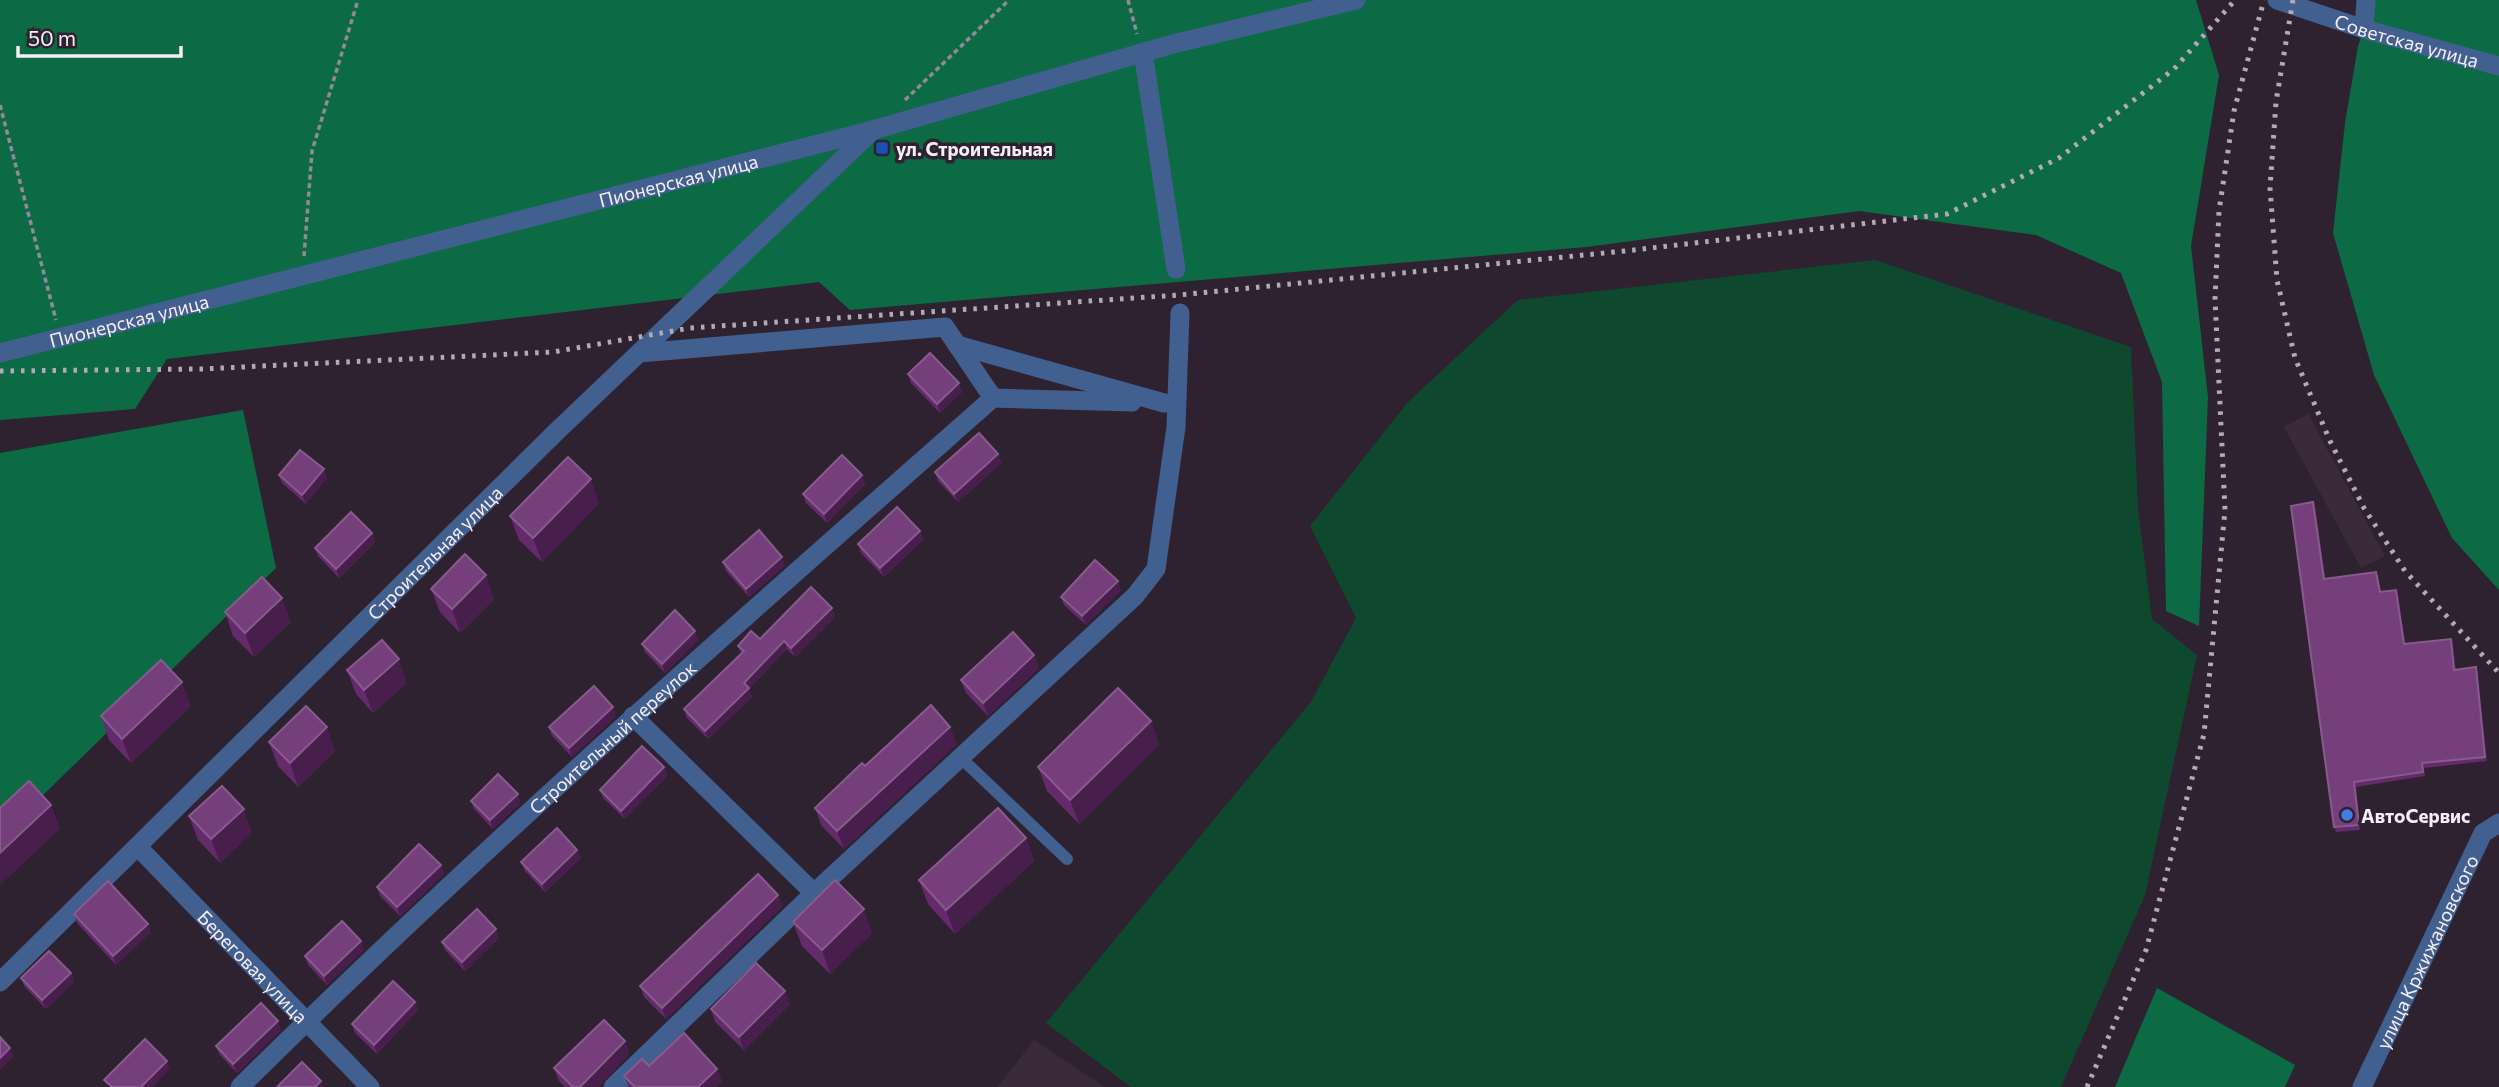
<svg xmlns="http://www.w3.org/2000/svg" width="2499" height="1087" font-family="Commissioner,sans-serif">
  <style>
    .built { fill: #3b2a3c }
    .green { fill: #0e492f }
    .forest { fill: #0c6b44 }
    .lines { fill: none; stroke-linecap: round; stroke-linejoin: round }
    .path { stroke: #948995; stroke-width: 3.5; stroke-dasharray: 5 3.5; stroke-linecap: butt }
    .service { stroke: #416090; stroke-width: 12 }
    .minor { stroke: #416090; stroke-width: 19 }
    .tertiary { stroke: #416090; stroke-width: 19 }
    .rail { stroke: #b4aab5; stroke-width: 5; stroke-dasharray: 3.5 7; stroke-linecap: butt }
    .wall { fill: #642a6b }
    .shaded-wall { fill: #481e4d }
    .building { fill: #743f7a; stroke: #885a8d; stroke-width: 2 }
    .transit-dot { fill: #1a4fb4; stroke: #2e2230; stroke-width: 2.5 }
    .shop-dot { fill: #3f7fe0; stroke: #2e2230; stroke-width: 2.5 }
    .labels { text-anchor: middle; dominant-baseline: central; stroke-width: 7; stroke-linejoin: round; paint-order: stroke }
    .street-label { font-size: 19px; fill: #f7eef7; stroke: #2e2230 }
    .poi-label { font-size: 19px; font-weight: bold; fill: #f7eef7; stroke: #2e2230; text-anchor: start }
  </style>
  <rect width="100%" height="100%" fill="#2e2230"/>
  <!-- built -->
  <g class="built">
    <path d="M 2308,414 L 2385,556 L 2361,568 L 2284,427 Z"/>
    <path d="M 1034,1040 L 1105,1087 L 998,1087 Z"/>
  </g>
  <!-- green -->
  <path class="green" d="M 1875,260 L 2131,347 L 2138,509 L 2152,619 L 2197,655 L 2145,895 L 2061,1087 L 1131,1087 L 1046,1023 L 1311,702 L 1356,618 L 1310,526 L 1408,402 L 1518,300 Z"/>
  <!-- forest -->
  <g class="forest">
    <path d="M 0,0 L 2196,0 L 2219,75 L 2191,246 L 2208,397 L 2199,626 L 2166,611 L 2162,382 L 2121,273 L 2036,235 L 1859,211 L 1586,247 L 850,310 L 819,282 L 167,359 L 135,409 L 0,420 Z"/>
    <path d="M 2374,0 L 2499,0 L 2499,590 L 2452,538 L 2374,375 L 2333,233 L 2345,123 L 2358,46 Z"/>
    <path d="M 243,410 L 276,568 L 0,837 L 0,453 Z"/>
    <path d="M 2157,988 L 2295,1065 L 2285,1087 L 2115,1087 Z"/>
  </g>
  <g class="lines">
    <!-- path -->
    <g class="path">
      <path d="M 1128,0 L 1137,34"/>
      <path d="M 905,100 L 1009,0"/>
      <path d="M 0,105 L 56,320"/>
      <path d="M 304,256 L 312,151 L 358,0"/>
    </g>
    <!-- service -->
    <path class="service" d="M 961,758 L 1067,859"/>
    <!-- minor -->
    <g class="minor">
      <path d="M 1143,52 L 1176,269"/>
      <path d="M 957,345 L 1164,403"/>
      <path d="M 639,353 L 945,327 L 993,398"/>
      <path d="M 993,398 L 1132,402"/>
      <path d="M 633,716 L 814,893"/>
      <path id="s1" d="M 138,847 L 370,1087"/>
      <path id="s2" d="M 0,982 L 556,432 L 873,130"/>
      <path id="s3" d="M 240,1087 C 482,847 738,623 993,398"/>
      <path d="M 613,1087 L 814,893 L 1135,596 L 1156,569 L 1176,427 L 1180,313"/>
      <path id="s4" d="M 2362,1087 L 2483,833 L 2499,823"/>
    </g>
    <!-- tertiary -->
    <g class="tertiary">
      <path id="s5" d="M 2277,0 L 2364,29 L 2499,66"/>
      <path d="M 2364,29 L 2366,0"/>
      <path id="s6" d="M 0,353 L 873,130 L 1173,44 L 1356,0"/>
    </g>
    <!-- rail -->
    <g class="rail">
      <path d="M 2293,0 L 2276,102 L 2270,188 L 2277,280 L 2295,358 L 2330,441 L 2364,508 L 2405,571 L 2499,673"/>
      <path d="M 0,371 L 201,369 L 553,352 L 690,328 L 1179,295 L 1625,251 L 1947,214 L 2059,158 L 2174,69 L 2235,0"/>
      <path d="M 2087,1087 L 2146,950 L 2204,734 L 2225,510 L 2215,299 L 2219,211 L 2234,111 L 2264,0"/>
    </g>
  </g>
  <!-- wall -->
  <g class="wall">
    <path d="M 908,374 L 962,392 L 940,413 L 911,383 Z"/>
    <path d="M 998,454 L 1001,463 L 958,502 L 938,481 L 935,472 Z"/>
    <path d="M 279,475 L 327,478 L 306,504 L 282,483 Z"/>
    <path d="M 862,475 L 865,484 L 827,523 L 806,503 L 803,494 Z"/>
    <path d="M 599,503 L 542,562 L 519,540 L 510,516 Z"/>
    <path d="M 2315,506 L 2325,579 L 2378,576 L 2380,592 L 2396,590 L 2398,595 L 2405,644 L 2451,639 L 2453,644 L 2456,670 L 2477,672 L 2487,761 L 2424,768 L 2425,776 L 2356,787 L 2360,830 L 2336,832 L 2334,827 Z"/>
    <path d="M 920,531 L 923,540 L 884,577 L 861,553 L 858,544 Z"/>
    <path d="M 372,533 L 375,542 L 339,578 L 318,556 L 315,548 Z"/>
    <path d="M 723,562 L 785,565 L 749,597 L 726,571 Z"/>
    <path d="M 431,589 L 494,599 L 460,633 L 440,612 Z"/>
    <path d="M 1121,590 L 1086,625 L 1064,605 L 1061,597 Z"/>
    <path d="M 225,612 L 291,622 L 254,657 L 233,636 Z"/>
    <path d="M 835,617 L 795,657 L 787,649 L 749,689 L 752,697 L 708,739 L 687,718 L 684,709 L 741,654 L 738,646 Z"/>
    <path d="M 698,640 L 665,673 L 645,652 L 642,644 Z"/>
    <path d="M 1034,655 L 1039,668 L 988,716 L 966,693 L 961,680 Z"/>
    <path d="M 347,670 L 407,683 L 373,713 L 356,694 Z"/>
    <path d="M 191,706 L 131,763 L 109,740 L 101,716 Z"/>
    <path d="M 613,707 L 616,716 L 572,757 L 552,736 L 549,727 Z"/>
    <path d="M 1151,721 L 1159,745 L 1079,824 L 1047,791 L 1038,767 Z"/>
    <path d="M 269,742 L 335,751 L 298,787 L 278,766 Z"/>
    <path d="M 957,744 L 844,849 L 821,825 L 815,808 Z"/>
    <path d="M 664,767 L 667,776 L 625,819 L 603,798 L 600,790 Z"/>
    <path d="M 471,801 L 521,803 L 493,829 L 474,809 Z"/>
    <path d="M 189,816 L 252,833 L 220,863 L 198,840 Z"/>
    <path d="M 1026,838 L 1034,861 L 955,934 L 928,904 L 919,880 Z"/>
    <path d="M 581,858 L 545,892 L 525,871 L 521,862 Z"/>
    <path d="M 441,865 L 444,874 L 400,916 L 380,896 L 377,887 Z"/>
    <path d="M 778,895 L 782,907 L 666,1019 L 644,997 L 640,986 Z"/>
    <path d="M 74,914 L 151,932 L 116,965 L 77,923 Z"/>
    <path d="M 793,922 L 872,933 L 830,974 L 802,946 Z"/>
    <path d="M 499,938 L 465,971 L 445,950 L 442,942 Z"/>
    <path d="M 364,950 L 327,985 L 308,965 L 305,956 Z"/>
    <path d="M 71,973 L 74,982 L 46,1009 L 24,986 L 21,978 Z"/>
    <path d="M 415,1002 L 418,1010 L 377,1054 L 355,1033 L 352,1024 Z"/>
    <path d="M 790,1004 L 744,1050 L 715,1022 L 711,1009 Z"/>
    <path d="M 281,1030 L 237,1073 L 219,1054 L 216,1046 Z"/>
    <path d="M 625,1041 L 629,1054 L 598,1087 L 565,1087 L 559,1081 L 554,1068 Z"/>
    <path d="M 649,1066 L 717,1069 L 722,1082 L 716,1087 L 629,1087 L 624,1076 Z"/>
  </g>
  <!-- shaded-wall -->
  <g class="shaded-wall">
    <path d="M 959,383 L 962,392 L 940,413 L 937,404 Z"/>
    <path d="M 998,454 L 1001,463 L 958,502 L 954,494 Z"/>
    <path d="M 324,469 L 327,478 L 306,504 L 302,495 Z"/>
    <path d="M 862,475 L 865,484 L 827,523 L 824,514 Z"/>
    <path d="M 591,479 L 599,503 L 542,562 L 533,538 Z"/>
    <path d="M 2313,502 L 2315,506 L 2326,584 L 2324,579 Z"/>
    <path d="M 920,531 L 923,540 L 884,577 L 880,568 Z"/>
    <path d="M 372,533 L 375,542 L 339,578 L 336,569 Z"/>
    <path d="M 782,557 L 785,565 L 749,597 L 746,589 Z"/>
    <path d="M 486,575 L 494,599 L 460,633 L 452,609 Z"/>
    <path d="M 1118,581 L 1121,590 L 1086,625 L 1082,616 Z"/>
    <path d="M 2396,590 L 2398,595 L 2406,649 L 2404,644 Z"/>
    <path d="M 282,598 L 291,622 L 254,657 L 245,633 Z"/>
    <path d="M 832,608 L 835,617 L 795,657 L 791,648 Z"/>
    <path d="M 695,631 L 698,640 L 665,673 L 662,664 Z"/>
    <path d="M 2451,639 L 2453,644 L 2456,674 L 2454,670 Z"/>
    <path d="M 784,641 L 787,649 L 749,689 L 752,697 L 708,739 L 705,731 L 744,683 Z"/>
    <path d="M 1034,655 L 1039,668 L 988,716 L 983,703 Z"/>
    <path d="M 399,659 L 407,683 L 373,713 L 364,690 Z"/>
    <path d="M 2476,667 L 2477,672 L 2487,761 L 2485,757 Z"/>
    <path d="M 182,682 L 191,706 L 131,763 L 122,739 Z"/>
    <path d="M 613,707 L 616,716 L 572,757 L 569,748 Z"/>
    <path d="M 1151,721 L 1159,745 L 1079,824 L 1070,800 Z"/>
    <path d="M 327,727 L 335,751 L 298,787 L 290,763 Z"/>
    <path d="M 950,727 L 957,744 L 844,849 L 837,831 Z"/>
    <path d="M 664,767 L 667,776 L 625,819 L 621,811 Z"/>
    <path d="M 2354,782 L 2356,787 L 2360,830 L 2359,825 Z"/>
    <path d="M 518,794 L 521,803 L 493,829 L 490,820 Z"/>
    <path d="M 51,805 L 60,829 L 0,885 L 0,853 Z"/>
    <path d="M 244,809 L 252,833 L 220,863 L 211,839 Z"/>
    <path d="M 1026,838 L 1034,861 L 955,934 L 946,910 Z"/>
    <path d="M 577,850 L 581,858 L 545,892 L 542,884 Z"/>
    <path d="M 441,865 L 444,874 L 400,916 L 397,907 Z"/>
    <path d="M 778,895 L 782,907 L 666,1019 L 662,1008 Z"/>
    <path d="M 864,909 L 872,933 L 830,974 L 822,950 Z"/>
    <path d="M 148,924 L 151,932 L 116,965 L 113,956 Z"/>
    <path d="M 496,929 L 499,938 L 465,971 L 462,962 Z"/>
    <path d="M 361,941 L 364,950 L 327,985 L 324,976 Z"/>
    <path d="M 71,973 L 74,982 L 46,1009 L 42,1000 Z"/>
    <path d="M 785,991 L 790,1004 L 744,1050 L 739,1037 Z"/>
    <path d="M 415,1002 L 418,1010 L 377,1054 L 374,1045 Z"/>
    <path d="M 278,1021 L 281,1030 L 237,1073 L 233,1064 Z"/>
    <path d="M 625,1041 L 629,1054 L 598,1087 L 580,1087 Z"/>
    <path d="M 10,1048 L 14,1056 L 0,1070 L 0,1058 Z"/>
    <path d="M 167,1061 L 170,1069 L 153,1087 L 141,1087 Z"/>
    <path d="M 717,1069 L 722,1082 L 716,1087 L 698,1087 Z"/>
    <path d="M 321,1081 L 323,1087 L 315,1087 Z"/>
  </g>
  <!-- building -->
  <g class="building">
    <path d="M 930,353 L 959,383 L 937,404 L 908,374 Z"/>
    <path d="M 979,433 L 998,454 L 954,494 L 935,472 Z"/>
    <path d="M 300,450 L 324,469 L 302,495 L 279,475 Z"/>
    <path d="M 842,455 L 862,475 L 824,514 L 803,494 Z"/>
    <path d="M 568,457 L 591,479 L 533,538 L 510,516 Z"/>
    <path d="M 2313,502 L 2324,579 L 2376,572 L 2380,592 L 2396,590 L 2404,644 L 2451,639 L 2454,670 L 2476,667 L 2485,757 L 2422,763 L 2423,772 L 2354,782 L 2359,825 L 2334,827 L 2291,506 Z"/>
    <path d="M 897,507 L 920,531 L 880,568 L 858,544 Z"/>
    <path d="M 351,512 L 372,533 L 336,569 L 315,548 Z"/>
    <path d="M 759,530 L 782,557 L 746,589 L 723,562 Z"/>
    <path d="M 465,554 L 486,575 L 452,609 L 431,589 Z"/>
    <path d="M 1095,560 L 1118,581 L 1082,616 L 1061,597 Z"/>
    <path d="M 262,577 L 282,598 L 245,633 L 225,612 Z"/>
    <path d="M 811,587 L 832,608 L 791,648 L 784,641 L 744,683 L 749,688 L 705,731 L 684,709 L 744,651 L 738,646 L 751,631 L 760,639 Z"/>
    <path d="M 675,610 L 695,631 L 662,664 L 642,644 Z"/>
    <path d="M 1013,632 L 1034,655 L 983,703 L 961,680 Z"/>
    <path d="M 382,640 L 399,659 L 364,690 L 347,670 Z"/>
    <path d="M 161,660 L 182,682 L 122,739 L 101,716 Z"/>
    <path d="M 594,686 L 613,707 L 569,748 L 549,727 Z"/>
    <path d="M 1118,688 L 1151,721 L 1070,800 L 1038,767 Z"/>
    <path d="M 931,705 L 950,727 L 837,831 L 815,808 L 862,763 L 865,766 Z"/>
    <path d="M 306,706 L 327,727 L 290,763 L 269,742 Z"/>
    <path d="M 642,746 L 664,767 L 621,811 L 600,790 Z"/>
    <path d="M 498,774 L 518,794 L 490,820 L 471,801 Z"/>
    <path d="M 29,781 L 51,805 L 0,853 L 0,808 Z"/>
    <path d="M 222,786 L 244,809 L 211,839 L 189,816 Z"/>
    <path d="M 998,808 L 1026,838 L 946,910 L 919,880 Z"/>
    <path d="M 557,828 L 577,850 L 542,884 L 521,862 Z"/>
    <path d="M 419,844 L 441,865 L 397,907 L 377,887 Z"/>
    <path d="M 758,874 L 778,895 L 662,1008 L 640,986 Z"/>
    <path d="M 835,880 L 864,909 L 822,950 L 793,922 Z"/>
    <path d="M 108,881 L 148,924 L 113,956 L 74,914 Z"/>
    <path d="M 477,909 L 496,929 L 462,962 L 442,942 Z"/>
    <path d="M 342,921 L 361,941 L 324,976 L 305,956 Z"/>
    <path d="M 49,951 L 71,973 L 42,1000 L 21,978 Z"/>
    <path d="M 756,963 L 785,991 L 739,1037 L 711,1009 Z"/>
    <path d="M 393,981 L 415,1002 L 374,1045 L 352,1024 Z"/>
    <path d="M 261,1003 L 278,1021 L 233,1064 L 216,1046 Z"/>
    <path d="M 604,1020 L 625,1041 L 580,1087 L 573,1087 L 554,1068 Z"/>
    <path d="M 684,1033 L 717,1069 L 698,1087 L 635,1087 L 624,1076 L 642,1059 L 649,1066 Z"/>
    <path d="M 0,1037 L 10,1048 L 0,1058 Z"/>
    <path d="M 145,1039 L 167,1061 L 141,1087 L 112,1087 L 104,1080 Z"/>
    <path d="M 302,1062 L 321,1081 L 315,1087 L 277,1087 Z"/>
  </g>
  <!-- markers -->
  <rect class="transit-dot" x="875" y="141" width="14" height="14" rx="3.5"/>
  <circle class="shop-dot" cx="2347" cy="815" r="7"/>
  <g class="labels">
    <!-- street labels -->
    <g class="street-label">
      <text stroke="none"><textPath href="#s5" startOffset="136">Советская улица</textPath></text>
      <text stroke="none"><textPath href="#s6" startOffset="700">Пионерская улица</textPath></text>
      <text stroke="none"><textPath href="#s6" startOffset="133">Пионерская улица</textPath></text>
      <text stroke="none"><textPath href="#s2" startOffset="611">Строительная улица</textPath></text>
      <text stroke="none"><textPath href="#s3" startOffset="511">Строительный переулок</textPath></text>
      <text stroke="none"><textPath href="#s4" startOffset="150">улица Кржижановского</textPath></text>
      <text stroke="none"><textPath href="#s1" startOffset="166">Береговая улица</textPath></text>
    </g>
    <!-- poi labels -->
    <g class="poi-label">
      <text x="896" y="148">ул. Строительная</text>
      <text x="2361" y="815">АвтоСервис</text>
    </g>
  </g>
  <!-- scale -->
  <path d="M18 46v10h163v-10" fill="none" stroke="#f7eef7" stroke-width="3.5"/>
  <text x="28" y="46" font-size="21" fill="#f7eef7" stroke="#2e2230" stroke-width="5" paint-order="stroke">50 m</text>
</svg>
